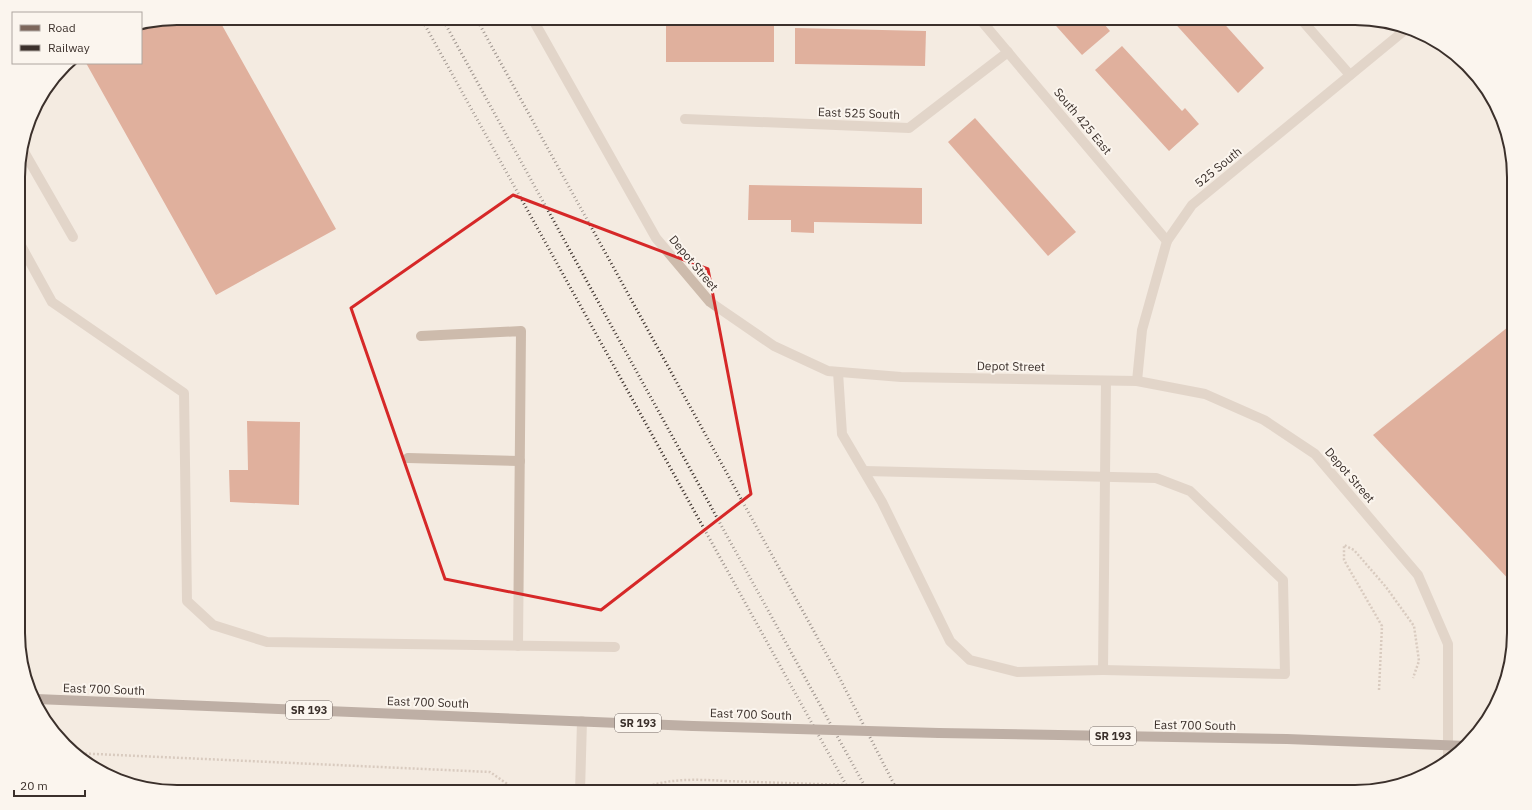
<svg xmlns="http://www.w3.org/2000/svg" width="1532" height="810" font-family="'IBM Plex Sans',sans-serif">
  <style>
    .building { fill: #c8694b }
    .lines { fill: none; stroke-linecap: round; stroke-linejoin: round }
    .path { stroke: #b9a596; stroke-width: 2.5; stroke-dasharray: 2 2; stroke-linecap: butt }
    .minor { stroke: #cdbbac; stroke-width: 10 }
    .major { stroke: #7d675c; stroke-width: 10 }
    .rail { stroke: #3b302b; stroke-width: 3; stroke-dasharray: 1 3; stroke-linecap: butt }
    .path-bridge { stroke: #b9a596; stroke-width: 2.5; stroke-dasharray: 2 2; stroke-linecap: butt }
    .major-bridge { stroke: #7d675c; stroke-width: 10 }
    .marked { fill: none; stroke: #d62828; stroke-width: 3; stroke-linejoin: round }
    .labels { text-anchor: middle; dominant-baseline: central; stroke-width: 4; stroke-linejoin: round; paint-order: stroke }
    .shield { fill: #fbf5ee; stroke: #756b66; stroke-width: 1 }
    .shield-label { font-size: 11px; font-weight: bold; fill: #3b302b }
    .street-label { font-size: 12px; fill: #3b302b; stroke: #fbf5ee }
    .rim { fill: none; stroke: #3b302b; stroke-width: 2 }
  </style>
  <rect width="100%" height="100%" fill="#f4ebe1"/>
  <!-- building -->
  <g class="building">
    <path d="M 177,18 L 218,18 L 336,229 L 216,295 L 86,63 L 141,63 L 141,25 Z"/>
    <path d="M 1049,18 L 1099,18 L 1110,31 L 1082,55 Z"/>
    <path d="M 1170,18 L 1219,18 L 1264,68 L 1238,93 Z"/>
    <rect x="666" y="23" width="108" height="39"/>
    <path d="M 795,28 L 926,31 L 925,66 L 795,64 Z"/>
    <path d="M 1122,46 L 1182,111 L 1185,108 L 1199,124 L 1169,151 L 1095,70 Z"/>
    <path d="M 975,118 L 1076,232 L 1048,256 L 948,142 Z"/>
    <path d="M 749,185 L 922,188 L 922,224 L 814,222 L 814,233 L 791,232 L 791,220 L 748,220 Z"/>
    <path d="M 1513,323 L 1514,585 L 1373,435 Z"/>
    <path d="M 247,421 L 300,422 L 299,505 L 230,502 L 229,470 L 248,470 Z"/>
  </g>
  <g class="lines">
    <!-- path -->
    <g class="path">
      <path d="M 1379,690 L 1382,626 L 1344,560 L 1344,545 L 1354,550 L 1386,587 L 1414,626 L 1419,661 L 1413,678"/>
      <path d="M 73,753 L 490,772 L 519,792"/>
      <path d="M 968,789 L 1102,792"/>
      <path d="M 634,792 C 662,778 694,779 725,781"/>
    </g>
    <!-- minor -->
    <g class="minor">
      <path d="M 532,18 L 656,238 L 710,302 L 774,346 L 828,371 L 901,377 L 1137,381 L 1205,394 L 1264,420 L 1315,454 L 1418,575 L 1448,644 L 1448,761"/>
      <path d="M 979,18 L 1167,241"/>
      <path d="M 1300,18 L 1350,75"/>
      <path d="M 685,119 L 909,128 L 1008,52"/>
      <path d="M 23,150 L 73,237"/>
      <path d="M 19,242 L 52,302 L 184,393 L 187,601 L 213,625 L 267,642 L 615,647"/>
      <path d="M 421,336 L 521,331 L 518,646"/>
      <path d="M 838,372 L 842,434 L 882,502 L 950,641 L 970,660 L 1017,672 L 1103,670 L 1106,381"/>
      <path d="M 1137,381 L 1142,330 L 1167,241 L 1192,205 L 1405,30"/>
      <path d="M 408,458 L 520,461"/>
      <path d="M 865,471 L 1156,478 L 1190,491 L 1283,580 L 1285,674 L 1103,670"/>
      <path d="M 580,792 L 582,721"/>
    </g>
    <!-- major -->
    <g class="major">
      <path d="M 36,699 L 693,726"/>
      <path d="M 939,733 L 1287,739 L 1466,746"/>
    </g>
    <!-- rail -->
    <g class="rail">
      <path d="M 421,18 L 850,792"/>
      <path d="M 442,18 L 868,792"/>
      <path d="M 476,18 L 838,675 L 898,792"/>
    </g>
    <!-- path-bridge -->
    <path class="path-bridge" d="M 725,781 L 968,789"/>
    <!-- major-bridge -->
    <path class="major-bridge" d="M 693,726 L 939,733"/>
  </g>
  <!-- marked area -->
  <path d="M0 0H1532V810H0ZM 513,195 L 708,269 L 751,494 L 601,610 L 445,579 L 351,308 Z" fill="#f4ebe1" fill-opacity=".55" fill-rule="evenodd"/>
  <path class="marked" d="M 513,195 L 708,269 L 751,494 L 601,610 L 445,579 L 351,308 Z"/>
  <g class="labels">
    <!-- shield labels -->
    <g class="shield">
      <rect x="286" y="701" width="46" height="18" rx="3"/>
      <rect x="615" y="714" width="46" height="18" rx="3"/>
      <rect x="1090" y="727" width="46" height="18" rx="3"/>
    </g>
    <g class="shield-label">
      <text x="309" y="710">SR 193</text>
      <text x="638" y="723">SR 193</text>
      <text x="1113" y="736">SR 193</text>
    </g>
    <!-- street labels -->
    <g class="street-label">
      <text transform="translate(859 113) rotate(2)">East 525 South</text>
      <text transform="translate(1083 121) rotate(50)">South 425 East</text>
      <text transform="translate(1218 167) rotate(-39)">525 South</text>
      <text transform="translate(694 263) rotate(50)">Depot Street</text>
      <text transform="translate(1011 366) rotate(1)">Depot Street</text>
      <text transform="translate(1350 475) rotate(49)">Depot Street</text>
      <text transform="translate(104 689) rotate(2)">East 700 South</text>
      <text transform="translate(428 702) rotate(2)">East 700 South</text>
      <text transform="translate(751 714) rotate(2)">East 700 South</text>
      <text transform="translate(1195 725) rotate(1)">East 700 South</text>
    </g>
  </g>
  <!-- crop -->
  <path d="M0 0H1532V810H0ZM177 25H1355A152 152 0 0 1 1507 177V633A152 152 0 0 1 1355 785H177A152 152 0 0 1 25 633V177A152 152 0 0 1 177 25Z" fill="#fbf5ee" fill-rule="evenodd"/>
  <path class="rim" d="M177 25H1355A152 152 0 0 1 1507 177V633A152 152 0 0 1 1355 785H177A152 152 0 0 1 25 633V177A152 152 0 0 1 177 25Z"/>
  <!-- legend -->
  <rect x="12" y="12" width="130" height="52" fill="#fbf5ee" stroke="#aea6a0"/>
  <rect x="20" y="25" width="20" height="6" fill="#7d675c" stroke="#aea6a0"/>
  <text x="48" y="32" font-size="12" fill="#3b302b">Road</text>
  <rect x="20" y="45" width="20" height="6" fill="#3b302b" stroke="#aea6a0"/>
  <text x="48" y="52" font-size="12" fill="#3b302b">Railway</text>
  <!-- scale -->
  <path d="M14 790v6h71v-6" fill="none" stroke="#3b302b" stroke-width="2"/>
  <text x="20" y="790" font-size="12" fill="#3b302b" stroke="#fbf5ee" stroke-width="3" paint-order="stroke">20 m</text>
</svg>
